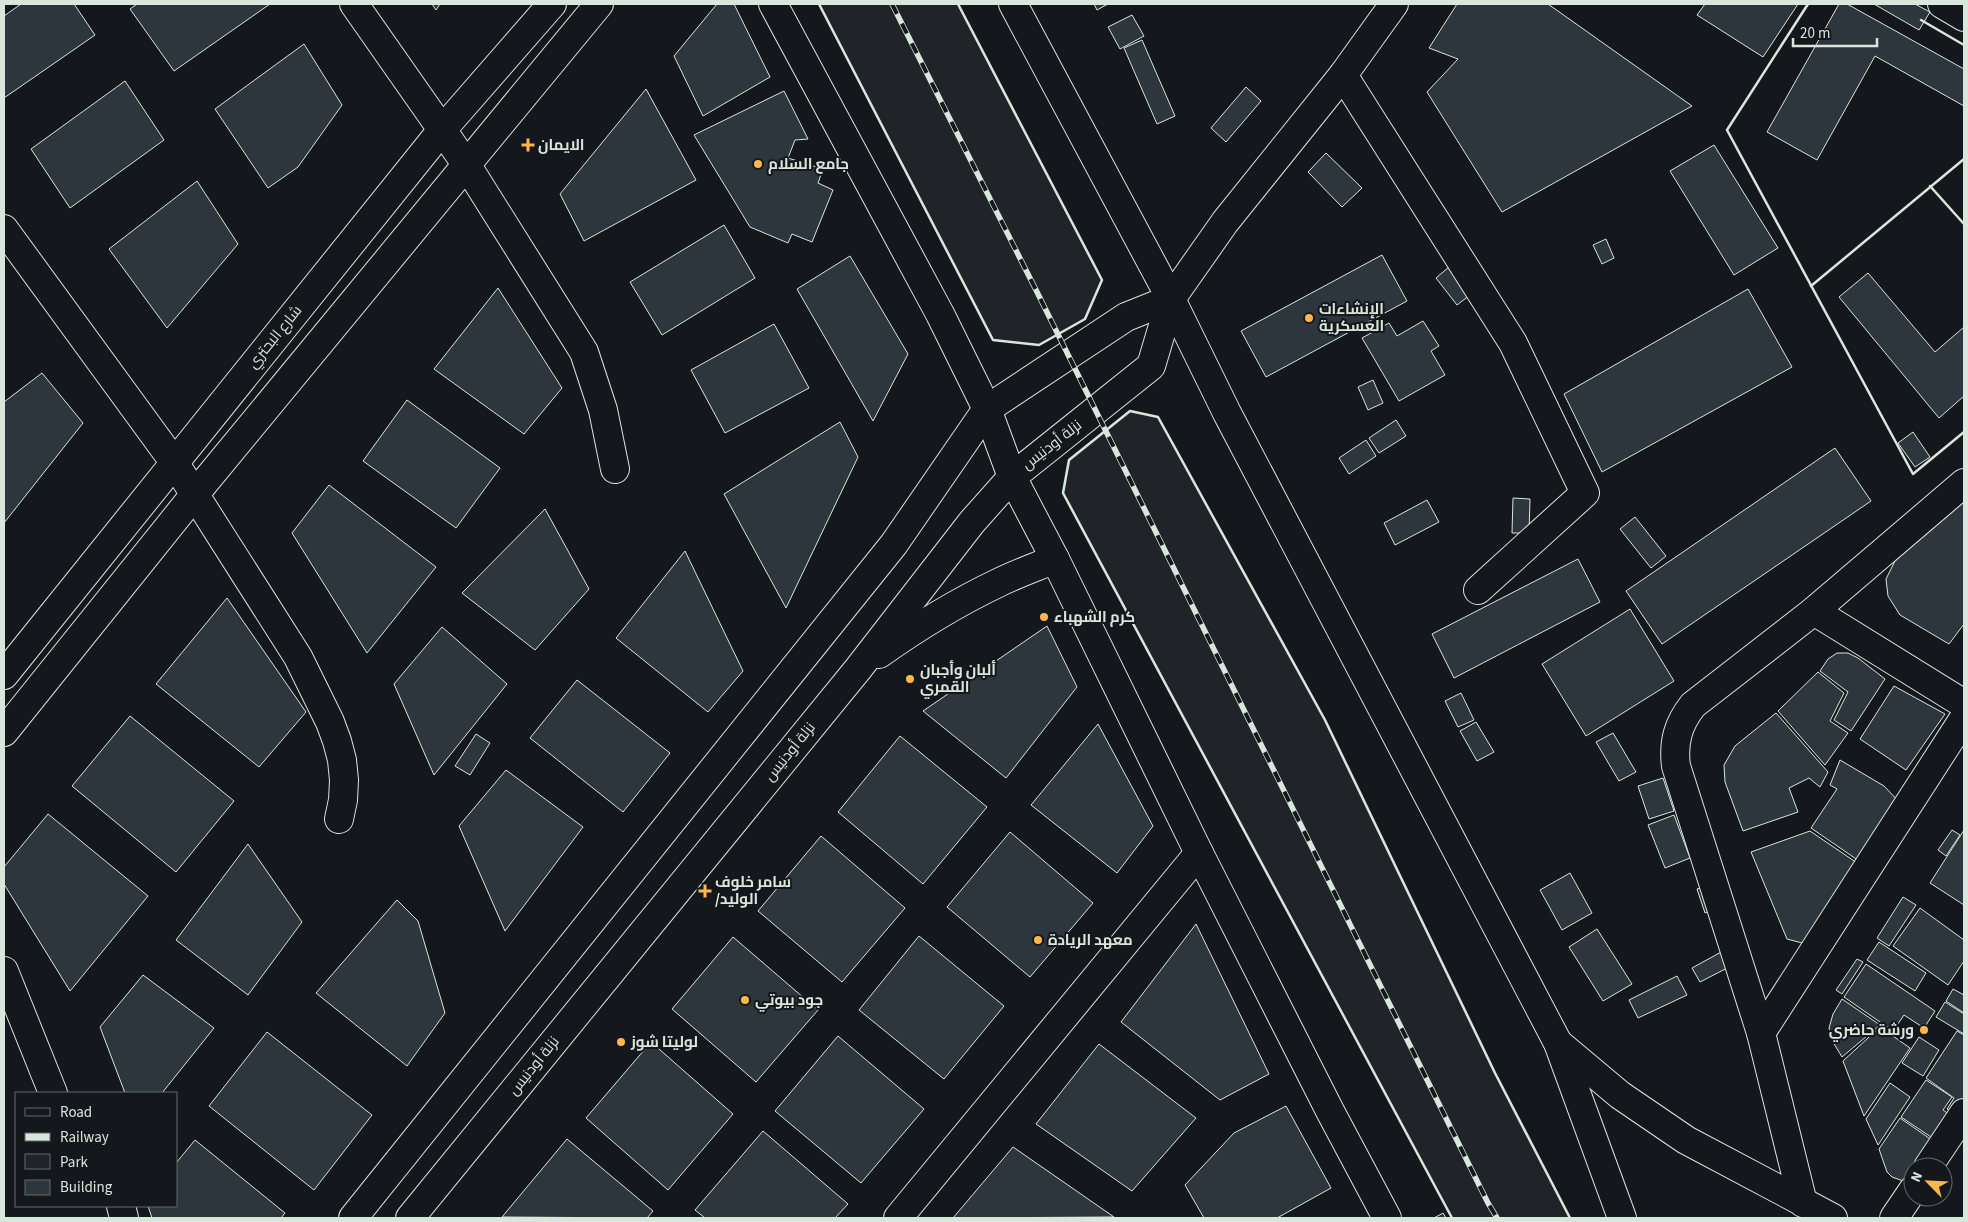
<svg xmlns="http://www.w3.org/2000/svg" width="1968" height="1222" font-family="'Source Sans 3',Cairo,sans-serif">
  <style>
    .green { fill: #202428; stroke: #939e99 }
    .building { fill: #2c363c; stroke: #d8e6dc }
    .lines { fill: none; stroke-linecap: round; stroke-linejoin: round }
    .minor-casing { stroke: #d8e6dc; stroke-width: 30 }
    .major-casing { stroke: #d8e6dc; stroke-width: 30 }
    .minor { stroke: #14181c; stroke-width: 28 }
    .major { stroke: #14181c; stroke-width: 28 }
    .rail-casing { stroke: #d8e6dc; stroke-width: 5.5 }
    .rail { stroke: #14181c; stroke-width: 4; stroke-dasharray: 11; stroke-linecap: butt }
    .wall { stroke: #d8e6dc; stroke-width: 2.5 }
    .poi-dot { fill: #ffb74d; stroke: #14181c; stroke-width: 2 }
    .labels { text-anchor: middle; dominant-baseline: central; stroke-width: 4; stroke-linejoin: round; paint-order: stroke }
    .poi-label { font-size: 15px; font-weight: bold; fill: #d8e6dc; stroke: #14181c; text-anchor: start }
    .street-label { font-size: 15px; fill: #d8e6dc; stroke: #14181c }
  </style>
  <rect width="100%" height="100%" fill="#14181c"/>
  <!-- green -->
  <g class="green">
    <path d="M 819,4 L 958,4 L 1102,280 L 1085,319 L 1039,345 L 993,340 Z"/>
    <path d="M 1130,411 L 1158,417 L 1325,720 L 1495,1073 L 1570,1218 L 1452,1218 L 1063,493 L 1069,460 Z"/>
  </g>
  <!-- building -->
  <g class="building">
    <path d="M 21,4 L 74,4 L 95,35 L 4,98 L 4,16 Z"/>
    <path d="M 137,4 L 270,4 L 174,71 L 130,9 Z"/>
    <path d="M 432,4 L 440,4 L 436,10 Z"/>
    <path d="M 717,4 L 734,4 L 770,77 L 703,116 L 674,56 Z"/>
    <path d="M 1094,4 L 1108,4 L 1097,10 Z"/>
    <path d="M 1457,4 L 1548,4 L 1692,106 L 1502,212 L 1427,92 L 1458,59 L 1429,48 Z"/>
    <path d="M 1705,4 L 1798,4 L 1763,57 L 1697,15 Z"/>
    <path d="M 1839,4 L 1847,4 L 1964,69 L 1964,106 L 1875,56 L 1817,160 L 1767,132 Z"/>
    <path d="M 1874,4 L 1915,4 L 1930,12 L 1919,30 Z"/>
    <path d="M 1132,15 L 1144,36 L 1120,49 L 1108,27 Z"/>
    <path d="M 1142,40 L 1175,116 L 1157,124 L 1124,48 Z"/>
    <path d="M 304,44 L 342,105 L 298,167 L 268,188 L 215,109 Z"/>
    <path d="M 125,81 L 164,140 L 70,208 L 31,149 Z"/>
    <path d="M 1246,87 L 1261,101 L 1226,142 L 1211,128 Z"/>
    <path d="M 646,89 L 696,180 L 584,241 L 560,194 Z"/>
    <path d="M 784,91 L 808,139 L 795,140 L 788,158 L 823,169 L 818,183 L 833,190 L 812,242 L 792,234 L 788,243 L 750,227 L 694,135 Z"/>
    <path d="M 1714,145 L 1778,248 L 1734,275 L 1670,171 Z"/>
    <path d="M 1326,153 L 1362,188 L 1342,207 L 1308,172 Z"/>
    <path d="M 197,181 L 238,244 L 167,328 L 109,249 Z"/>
    <path d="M 724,225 L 755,278 L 662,335 L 630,282 Z"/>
    <path d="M 1606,239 L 1614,258 L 1602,264 L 1593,245 Z"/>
    <path d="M 1382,255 L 1407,301 L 1266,377 L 1241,331 Z"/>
    <path d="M 850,256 L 908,354 L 873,421 L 797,289 Z"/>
    <path d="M 1449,267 L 1470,295 L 1457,305 L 1436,278 Z"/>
    <path d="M 1868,273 L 1935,352 L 1964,327 L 1964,396 L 1939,418 L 1839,297 Z"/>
    <path d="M 498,288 L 562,388 L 524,434 L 434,369 Z"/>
    <path d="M 1748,289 L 1792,367 L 1602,472 L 1564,394 Z"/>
    <path d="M 1423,321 L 1439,346 L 1431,351 L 1445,375 L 1399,401 L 1362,338 L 1389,323 L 1397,336 Z"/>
    <path d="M 774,324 L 809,388 L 725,433 L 691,370 Z"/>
    <path d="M 42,373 L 83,423 L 4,523 L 4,402 Z"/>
    <path d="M 1373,380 L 1383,403 L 1368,410 L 1358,387 Z"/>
    <path d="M 407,400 L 500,468 L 456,528 L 363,461 Z"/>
    <path d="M 1396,420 L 1406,436 L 1379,453 L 1369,438 Z"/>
    <path d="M 840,422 L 858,457 L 786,608 L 724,494 Z"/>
    <path d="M 1913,432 L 1930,457 L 1915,467 L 1898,443 Z"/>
    <path d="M 1366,440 L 1376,456 L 1349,474 L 1339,458 Z"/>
    <path d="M 1835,448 L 1871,501 L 1662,644 L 1626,591 Z"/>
    <path d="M 329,485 L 436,567 L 367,653 L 292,533 Z"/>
    <path d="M 1513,498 L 1530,499 L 1529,533 L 1512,533 Z"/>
    <path d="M 1427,500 L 1439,522 L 1395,545 L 1384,523 Z"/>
    <path d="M 1964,502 L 1964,624 L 1949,644 L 1900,615 L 1888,596 L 1886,579 L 1895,561 Z"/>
    <path d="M 545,509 L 589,589 L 535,650 L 462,593 Z"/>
    <path d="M 1635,517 L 1666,556 L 1651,568 L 1620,529 Z"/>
    <path d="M 685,551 L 743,671 L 708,712 L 616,638 Z"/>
    <path d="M 1578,559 L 1600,602 L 1454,678 L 1432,634 Z"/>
    <path d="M 227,598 L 306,712 L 259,767 L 156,684 Z"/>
    <path d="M 1630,609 L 1674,681 L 1586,736 L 1542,664 Z"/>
    <path d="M 1047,626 L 1077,687 L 1006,778 L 923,711 Z"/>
    <path d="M 442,627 L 507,684 L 434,775 L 394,684 Z"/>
    <path d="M 1837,653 L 1848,653 L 1858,658 L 1885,679 L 1851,731 L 1834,720 L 1848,692 L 1820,671 L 1828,659 Z"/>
    <path d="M 1818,672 L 1844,693 L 1830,721 L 1848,733 L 1825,765 L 1778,711 Z"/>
    <path d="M 577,680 L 670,753 L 623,812 L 530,738 Z"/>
    <path d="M 1894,686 L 1945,714 L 1906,770 L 1860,739 Z"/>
    <path d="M 1461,693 L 1474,720 L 1458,727 L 1445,701 Z"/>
    <path d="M 1776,713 L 1828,772 L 1820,787 L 1809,778 L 1789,788 L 1798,812 L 1743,831 L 1725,782 L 1724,765 L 1735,746 Z"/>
    <path d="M 130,716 L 234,801 L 176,872 L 72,786 Z"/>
    <path d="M 1476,722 L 1494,752 L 1477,761 L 1460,731 Z"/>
    <path d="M 1098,724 L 1153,826 L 1117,873 L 1031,805 Z"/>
    <path d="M 1613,733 L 1636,772 L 1619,781 L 1596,742 Z"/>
    <path d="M 476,734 L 490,743 L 470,775 L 455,766 Z"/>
    <path d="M 900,736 L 987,807 L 923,884 L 838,812 Z"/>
    <path d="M 1840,760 L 1884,786 L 1903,806 L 1865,865 L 1811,828 L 1837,789 L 1830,785 Z"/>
    <path d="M 506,770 L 583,827 L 505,931 L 459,826 Z"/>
    <path d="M 1663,778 L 1674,811 L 1649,819 L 1638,786 Z"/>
    <path d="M 48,814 L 148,896 L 70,991 L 4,884 L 4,867 Z"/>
    <path d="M 1674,815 L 1690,858 L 1665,868 L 1648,825 Z"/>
    <path d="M 1952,830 L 1960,835 L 1946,856 L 1938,850 Z"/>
    <path d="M 1964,830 L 1964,905 L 1930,883 Z"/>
    <path d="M 1810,831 L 1863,867 L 1806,944 L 1787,939 L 1751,852 Z"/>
    <path d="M 1010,832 L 1093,903 L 1030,977 L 947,907 Z"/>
    <path d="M 821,836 L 905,908 L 842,982 L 758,911 Z"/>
    <path d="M 248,844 L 302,922 L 248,995 L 176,940 Z"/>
    <path d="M 1570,873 L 1592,913 L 1562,930 L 1540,890 Z"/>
    <path d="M 1706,886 L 1714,909 L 1705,913 L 1697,889 Z"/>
    <path d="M 1903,897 L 1916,905 L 1889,946 L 1877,938 Z"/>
    <path d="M 397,900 L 418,921 L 445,1013 L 407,1066 L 316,993 Z"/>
    <path d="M 1920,908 L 1964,940 L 1964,961 L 1948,985 L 1893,946 Z"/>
    <path d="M 1196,924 L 1269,1074 L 1220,1100 L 1121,1022 Z"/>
    <path d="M 1597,929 L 1632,984 L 1603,1001 L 1569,947 Z"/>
    <path d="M 919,936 L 1004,1006 L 944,1079 L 859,1010 Z"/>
    <path d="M 733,937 L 818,1010 L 756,1082 L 672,1009 Z"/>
    <path d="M 1879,942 L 1926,973 L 1915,991 L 1867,960 Z"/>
    <path d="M 1723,951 L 1731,966 L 1700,982 L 1692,968 Z"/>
    <path d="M 1857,959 L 1863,962 L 1842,994 L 1836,990 Z"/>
    <path d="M 1866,964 L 1935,1011 L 1924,1028 L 1904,1015 L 1893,1031 L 1844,997 Z"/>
    <path d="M 143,975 L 214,1028 L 162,1093 L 125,1093 L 100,1027 Z"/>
    <path d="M 1677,976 L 1687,995 L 1638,1018 L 1629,1000 Z"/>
    <path d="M 1953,989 L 1964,995 L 1964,1013 L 1946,1001 Z"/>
    <path d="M 1842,999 L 1880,1025 L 1842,1057 L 1833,1042 L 1829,1028 L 1833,1014 Z"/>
    <path d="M 1945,1002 L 1964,1014 L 1964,1034 L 1936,1017 Z"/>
    <path d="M 1880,1027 L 1910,1048 L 1864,1116 L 1843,1061 Z"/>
    <path d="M 1957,1031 L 1964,1035 L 1964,1106 L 1957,1116 L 1947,1109 L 1954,1098 L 1926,1078 Z"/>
    <path d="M 267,1032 L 372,1115 L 314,1190 L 209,1106 Z"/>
    <path d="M 838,1036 L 924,1109 L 861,1183 L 775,1111 Z"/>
    <path d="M 1919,1037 L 1939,1050 L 1923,1076 L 1902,1063 Z"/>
    <path d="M 651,1042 L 733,1114 L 668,1190 L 586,1118 Z"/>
    <path d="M 1099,1044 L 1196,1118 L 1132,1191 L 1036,1124 Z"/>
    <path d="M 1926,1080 L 1952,1097 L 1943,1110 L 1956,1119 L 1940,1143 L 1901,1117 Z"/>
    <path d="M 1890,1083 L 1910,1097 L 1878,1145 L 1866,1119 Z"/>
    <path d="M 1286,1106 L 1331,1188 L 1277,1218 L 1204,1218 L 1185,1185 L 1234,1133 Z"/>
    <path d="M 1900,1118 L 1939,1145 L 1922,1167 L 1913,1167 L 1913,1178 L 1906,1182 L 1892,1177 L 1887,1172 L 1879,1149 Z"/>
    <path d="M 763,1131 L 848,1204 L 835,1218 L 705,1218 L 695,1210 Z"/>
    <path d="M 567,1139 L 653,1211 L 647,1218 L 502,1217 Z"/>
    <path d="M 195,1140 L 285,1213 L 281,1218 L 152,1218 L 148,1206 L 176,1206 L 176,1163 Z"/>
    <path d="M 1013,1147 L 1114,1217 L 953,1218 Z"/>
    <path d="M 1443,1213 L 1446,1218 L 1434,1218 Z"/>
  </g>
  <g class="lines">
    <defs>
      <g id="minor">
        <path d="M 354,4 L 466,164 L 584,352 L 603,410 L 615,469"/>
        <path d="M 1942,4 L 1964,17"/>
        <path d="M 1343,75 L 1513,343 L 1585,493 L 1478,590"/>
        <path d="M 4,229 L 174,462 L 298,657 L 330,722 L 337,741 L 342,760 L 344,780 L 343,800 L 339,819"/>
        <path d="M 1814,611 L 1964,704"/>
        <path d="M 4,971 L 53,1093"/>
        <path d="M 1761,1033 L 1964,718"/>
        <path d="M 1558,1043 L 1620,1095 L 1686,1140 L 1833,1218"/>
        <path d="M 1928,1167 L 1964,1113"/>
        <path d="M 1803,1203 L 1761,1033 L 1676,766 C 1673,742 1678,724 1693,705 L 1814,611 L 1964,483"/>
        <path d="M 121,1206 L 124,1218"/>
        <path d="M 898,1218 L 1199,853"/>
        <path d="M 1894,1218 L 1913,1190"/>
      </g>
      <g id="major">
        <path d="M 773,4 L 940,314 L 987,409 L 1012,477 L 1055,559 L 1199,853 L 1330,1111 L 1387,1218"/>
        <path d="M 1013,4 L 1171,299 L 1227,413 L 1558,1043 L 1622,1218"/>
        <path d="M 879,654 C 917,627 956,603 998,583 C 1016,574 1036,567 1055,559"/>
        <path d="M 4,675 L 442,130 L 552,4"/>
        <path d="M 4,732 L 195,494 L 599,4"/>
        <path d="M 353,1218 L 894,544 L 987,409 L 1126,317 L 1171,299 L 1225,222 L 1343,75 L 1394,4"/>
        <path d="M 410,1218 L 858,669 L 972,522 L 1012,477 L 1151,366 L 1171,299"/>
      </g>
    </defs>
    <!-- minor casing -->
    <use href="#minor" class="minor-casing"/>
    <!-- major casing -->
    <use href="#major" class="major-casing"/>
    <!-- minor -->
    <use href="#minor" class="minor"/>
    <!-- major -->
    <use href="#major" class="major"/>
    <defs>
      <path id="rail" d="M 892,4 L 1037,292 L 1488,1203 L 1497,1218"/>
    </defs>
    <!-- rail casing -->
    <use href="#rail" class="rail-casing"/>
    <!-- rail -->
    <use href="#rail" class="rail"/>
    <!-- wall -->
    <g class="wall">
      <path d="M 819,4 L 993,340 L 1039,345 L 1085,319 L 1102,280 L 958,4"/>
      <path d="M 1808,4 L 1727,130 L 1913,474 L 1964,432"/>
      <path d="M 1921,20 L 1964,45"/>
      <path d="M 1930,186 L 1964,224"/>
      <path d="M 1811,286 L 1964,159"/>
      <path d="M 1452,1218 L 1063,493 L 1069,460 L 1130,411 L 1158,417 L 1325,720 L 1495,1073 L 1570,1218"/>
    </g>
  </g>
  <!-- markers -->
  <g class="poi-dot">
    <path d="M525.5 137.5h5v5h5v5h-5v5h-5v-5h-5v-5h5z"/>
    <circle cx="758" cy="164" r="5"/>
    <circle cx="1309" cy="318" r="5"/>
    <circle cx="1044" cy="617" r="5"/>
    <circle cx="910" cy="679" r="5"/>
    <path d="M702.5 883.5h5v5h5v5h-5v5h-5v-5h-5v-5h5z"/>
    <circle cx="1038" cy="940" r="5"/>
    <circle cx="745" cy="1000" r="5"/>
    <circle cx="1924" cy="1030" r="5"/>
    <circle cx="621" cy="1042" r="5"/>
  </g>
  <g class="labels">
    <!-- poi labels -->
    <g class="poi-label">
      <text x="538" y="145">الايمان</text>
      <text x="768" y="164">جامع السلام</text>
      <text x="1319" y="309">الإنشاءات<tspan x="1319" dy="17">العسكرية</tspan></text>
      <text x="1054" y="617">كرم الشهباء</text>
      <text x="920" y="670">ألبان وأجبان<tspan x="920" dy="17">القمري</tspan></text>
      <text x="715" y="882">سامر خلوف<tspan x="715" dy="17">/الوليد</tspan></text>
      <text x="1048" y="940">معهد الريادة</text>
      <text x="755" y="1000">جود بيوتي</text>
      <text x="1914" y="1030" text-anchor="end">ورشة حاضري</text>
      <text x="631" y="1042">لوليتا شوز</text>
    </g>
    <!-- street labels -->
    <g class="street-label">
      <text transform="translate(275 337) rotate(-51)">شارع البحتري</text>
      <text transform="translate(1052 445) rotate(-38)">نزلة أودنيس</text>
      <text transform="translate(790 752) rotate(-51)">نزلة أودنيس</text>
      <text transform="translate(534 1066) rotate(-51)">نزلة أودنيس</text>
    </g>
  </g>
  <!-- border -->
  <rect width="1968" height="1222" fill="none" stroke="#d8e6dc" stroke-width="10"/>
  <!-- legend -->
  <rect x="15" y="1092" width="162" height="115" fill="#14181c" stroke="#626a69"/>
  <rect x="25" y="1108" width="25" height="8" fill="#14181c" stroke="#626a69"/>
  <text x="60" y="1117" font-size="15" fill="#d8e6dc">Road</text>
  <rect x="25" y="1133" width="25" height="8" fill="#d8e6dc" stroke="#626a69"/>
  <text x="60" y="1142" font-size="15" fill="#d8e6dc">Railway</text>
  <rect x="25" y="1154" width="25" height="15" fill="#202428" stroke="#626a69"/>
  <text x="60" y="1167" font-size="15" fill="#d8e6dc">Park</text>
  <rect x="25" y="1180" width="25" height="15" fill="#2c363c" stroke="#626a69"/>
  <text x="60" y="1192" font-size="15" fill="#d8e6dc">Building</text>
  <!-- north arrow -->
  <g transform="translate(1928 1182) rotate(294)"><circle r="24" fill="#14181c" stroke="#626a69"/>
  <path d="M0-4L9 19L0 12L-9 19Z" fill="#ffb74d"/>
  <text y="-8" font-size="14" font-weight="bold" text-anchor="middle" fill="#d8e6dc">N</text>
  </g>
  <!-- scale -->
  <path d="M1793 38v8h84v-8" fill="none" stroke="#d8e6dc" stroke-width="2.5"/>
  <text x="1800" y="38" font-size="15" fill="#d8e6dc" stroke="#14181c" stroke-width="4" paint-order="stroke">20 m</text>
</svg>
